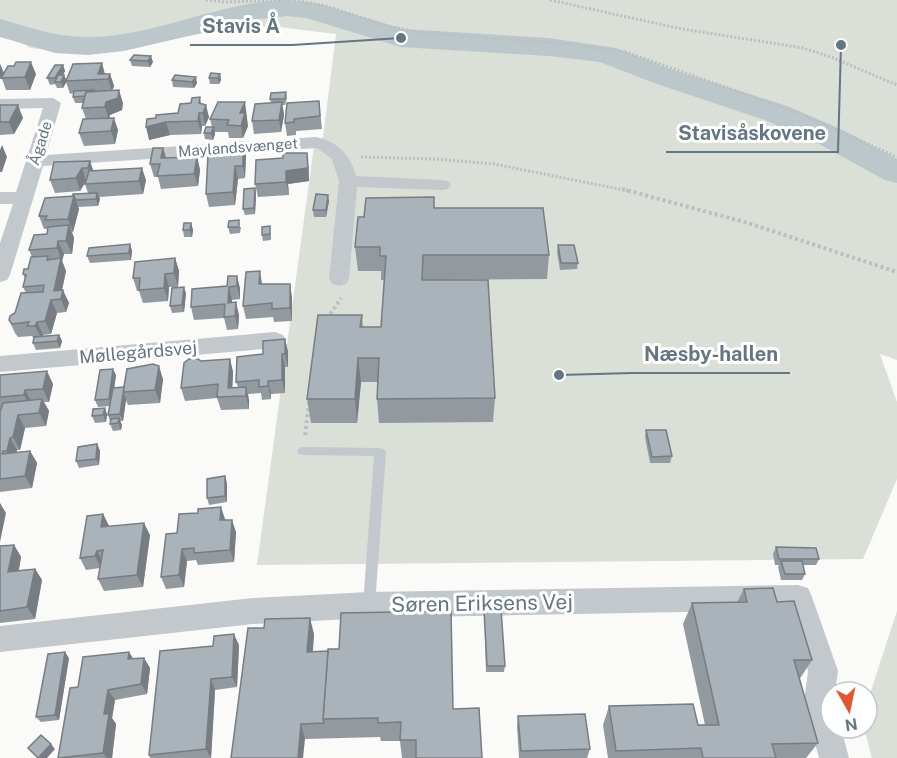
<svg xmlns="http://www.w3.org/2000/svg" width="897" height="758" font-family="'Public Sans',sans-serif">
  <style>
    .green { fill: #dadfd7 }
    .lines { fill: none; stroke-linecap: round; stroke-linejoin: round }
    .river { fill: #bbc7cb; fill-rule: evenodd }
    .path-far1 { stroke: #bbbfc2; stroke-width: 3; stroke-dasharray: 2 2; stroke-linecap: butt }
    .path { stroke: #bbbfc2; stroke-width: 4; stroke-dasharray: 3 3; stroke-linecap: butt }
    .lane { fill: #c3c8cc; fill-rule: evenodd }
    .street { fill: #c3c8cc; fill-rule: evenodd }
    .wall { fill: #929a9f }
    .shaded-wall { fill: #777d82 }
    .building { fill: #aab3b9; stroke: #777d82; stroke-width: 1.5 }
    .labels { text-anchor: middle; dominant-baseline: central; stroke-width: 6; stroke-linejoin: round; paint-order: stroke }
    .far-street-label { font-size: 15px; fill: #657683; stroke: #fff }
    .street-label { font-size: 18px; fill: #657683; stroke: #fff }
    .near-street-label { font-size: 21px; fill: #657683; stroke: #fff }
    .leader { fill: none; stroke: #657683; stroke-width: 2 }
    .callout-dot { fill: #657683; stroke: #fff; stroke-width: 2 }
    .callout-label { font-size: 20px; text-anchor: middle; font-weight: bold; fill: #657683; stroke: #fff; stroke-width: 6; stroke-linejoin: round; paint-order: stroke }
  </style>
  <rect width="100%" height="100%" fill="#fafaf8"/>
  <!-- green -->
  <g class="green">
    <path d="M 0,0 L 897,0 L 897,360 L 880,354 L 897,402 L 897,479 L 863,559 L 257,565 L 314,146 L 323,137 L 336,34 L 271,26 L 221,30 L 92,54 L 30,48 L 12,36 L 0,35 Z"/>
    <path d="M 897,611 L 897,758 L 872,758 L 864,728 L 867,728 L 867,703 Z"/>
  </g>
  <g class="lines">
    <!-- river -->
    <path class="river" d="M 290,0 L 319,4 L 403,29 L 549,38 L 616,48 L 676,71 L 787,106 L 845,131 L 897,159 L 897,183 L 885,180 L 821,145 L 765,120 L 654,83 L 600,62 L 549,56 L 401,47 L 306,18 L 287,16 L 261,19 L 124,51 L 88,55 L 55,53 L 0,37 L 0,19 C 29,27 56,37 86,37 C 155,38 221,0 290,0 Z"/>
    <!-- path-far1 -->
    <g class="path-far1">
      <path d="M 206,0 L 225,2 L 285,0"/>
      <path d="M 294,0 L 326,6 L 388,26 L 421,33 L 568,44 L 626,52 L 799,113 L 897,157"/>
      <path d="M 550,0 L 682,29 L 803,48 L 831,57 L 897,85"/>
      <path d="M 361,157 L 435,159 L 494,164 L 629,191"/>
    </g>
    <!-- path -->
    <g class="path">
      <path d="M 622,189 L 748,223 L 897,272"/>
      <path d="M 327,319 L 341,298"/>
      <path d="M 305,435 L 309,404"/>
    </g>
    <!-- lane -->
    <path class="lane" d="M 303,447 L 380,448 L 384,449 L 386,452 L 375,605 L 374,609 L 369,611 L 364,609 L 363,605 L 374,456 L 303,455 L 299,454 L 297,451 L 299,448 Z"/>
    <!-- street -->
    <g class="street">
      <path d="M 53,98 L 61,103 L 46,155 L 316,137 C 338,142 350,154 356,176 L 442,180 L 448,181 L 451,185 L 448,189 L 442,190 L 357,187 L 349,279 L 346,284 L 339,286 L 332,284 L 329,279 L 339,181 L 332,159 L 317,148 L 43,166 L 10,275 L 7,280 L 0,282 L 0,243 L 13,204 L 0,204 L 0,192 L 16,192 L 43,108 L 0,109 L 0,99 Z"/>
      <path d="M 275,332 L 283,335 L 286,340 L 283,345 L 275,348 L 0,372 L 0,356 Z"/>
      <path d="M 798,585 L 808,588 L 812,597 L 838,671 L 835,692 L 831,692 L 831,728 L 841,728 L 849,758 L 819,758 L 804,702 L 808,671 L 788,610 L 369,618 L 253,624 L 0,652 L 0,626 L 253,598 L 369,592 Z"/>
    </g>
  </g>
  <!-- wall -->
  <g class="wall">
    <path d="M 134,55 L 153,62 L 150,67 L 132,66 L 130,60 Z"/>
    <path d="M 102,63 L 105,74 L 110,74 L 114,86 L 112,91 L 123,103 L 122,110 L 110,115 L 109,118 L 118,130 L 115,144 L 84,146 L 79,133 L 86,119 L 82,108 L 83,103 L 75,103 L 73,97 L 74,93 L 70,94 L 66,82 L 63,88 L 57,88 L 55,84 L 50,85 L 47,78 L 63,65 L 65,71 L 63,75 L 66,81 Z"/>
    <path d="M 0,64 L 4,73 L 36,74 L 30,90 L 6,90 L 2,79 L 0,79 Z"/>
    <path d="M 220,74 L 221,80 L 219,84 L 210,84 L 209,78 Z"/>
    <path d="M 172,80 L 197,83 L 194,88 L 173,87 Z"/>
    <path d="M 286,92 L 287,98 L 285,105 L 282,105 L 284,115 L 281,132 L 254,134 L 252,121 L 271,103 L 270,99 Z"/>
    <path d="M 200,97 L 201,103 L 209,117 L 205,126 L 202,126 L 201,134 L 170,135 L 149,140 L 156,118 L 178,113 L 191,103 Z"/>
    <path d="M 319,101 L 322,129 L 296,131 L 296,135 L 287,136 L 285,123 Z"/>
    <path d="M 0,105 L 23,118 L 14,134 L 0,135 Z"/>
    <path d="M 247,115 L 246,117 L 248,126 L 243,138 L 229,138 L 228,132 L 215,132 L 215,134 L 213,140 L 205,139 L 204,133 L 212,127 L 210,119 Z"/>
    <path d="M 163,148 L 166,158 L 197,157 L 200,170 L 198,186 L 161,189 L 158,177 L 154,177 L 150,164 Z"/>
    <path d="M 246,155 L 245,178 L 238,179 L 235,205 L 209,207 L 206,194 Z"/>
    <path d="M 90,161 L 93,171 L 146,180 L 143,194 L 99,197 L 100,199 L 98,206 L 78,207 L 79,209 L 73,232 L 72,232 L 74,238 L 72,254 L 64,254 L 62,261 L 66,271 L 62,290 L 69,303 L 66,312 L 57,313 L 51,334 L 43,335 L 42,336 L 59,335 L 62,341 L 60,348 L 36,350 L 33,343 L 34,339 L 32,336 L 18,337 L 15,333 L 9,320 L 15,313 L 26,293 L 23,287 L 25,279 L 23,274 L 28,269 L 32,257 L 29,250 L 47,234 L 48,229 L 44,229 L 39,216 L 73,196 L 88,193 L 85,184 L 86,181 L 80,191 L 55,193 L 50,180 Z"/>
    <path d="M 309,166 L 309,181 L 288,184 L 289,195 L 258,197 L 255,184 Z"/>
    <path d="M 255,188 L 256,195 L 255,214 L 245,215 L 243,209 Z"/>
    <path d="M 329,201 L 326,217 L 314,217 L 313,210 Z"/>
    <path d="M 434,208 L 549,255 L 547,279 L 424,280 L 495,398 L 493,422 L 379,423 L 377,399 L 378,382 L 361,382 L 357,423 L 311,423 L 307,399 L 362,315 L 363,327 L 381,327 L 384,280 L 381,280 L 381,271 L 358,271 L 355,247 L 364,217 Z"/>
    <path d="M 191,223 L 193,230 L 192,237 L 184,237 L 183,230 Z"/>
    <path d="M 228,227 L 241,227 L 240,233 L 230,234 Z"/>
    <path d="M 271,233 L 271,240 L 263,241 L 262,235 Z"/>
    <path d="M 130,244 L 132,251 L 131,260 L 90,263 L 87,256 Z"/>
    <path d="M 558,245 L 578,263 L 577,269 L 560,270 L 557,252 Z"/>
    <path d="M 175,258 L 179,271 L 178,287 L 169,287 L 168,301 L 143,303 L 139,291 L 137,291 L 133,278 Z"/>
    <path d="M 237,276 L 240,289 L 240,299 L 232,300 L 232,303 L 239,315 L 238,329 L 227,330 L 224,318 L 194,320 L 191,307 L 227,286 Z"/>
    <path d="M 262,284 L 292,297 L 292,321 L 274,322 L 273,317 L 246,319 L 243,306 Z"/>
    <path d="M 186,293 L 184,312 L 172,313 L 170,306 Z"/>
    <path d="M 285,339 L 288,352 L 288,367 L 285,367 L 285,393 L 271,394 L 271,399 L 262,400 L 261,393 L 248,394 L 249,400 L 249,409 L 221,410 L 217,398 L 185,401 L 181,388 L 201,361 L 230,359 L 233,372 L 232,388 L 238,387 L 236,382 L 263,354 Z"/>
    <path d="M 0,375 L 53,384 L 49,402 L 44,402 L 49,411 L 46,426 L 25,428 L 20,450 L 17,450 L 17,452 L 30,451 L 37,463 L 32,488 L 0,492 Z"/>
    <path d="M 116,375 L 114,388 L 124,387 L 163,379 L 160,403 L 128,405 L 126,400 L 123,421 L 120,421 L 122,425 L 121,430 L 113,431 L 110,424 L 110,421 L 108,415 L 110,406 L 98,407 L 95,400 Z"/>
    <path d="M 107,414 L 106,422 L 95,423 L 92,416 Z"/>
    <path d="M 646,430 L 672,456 L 670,463 L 650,463 L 645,437 Z"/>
    <path d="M 97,444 L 100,451 L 99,465 L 79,468 L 76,461 Z"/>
    <path d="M 227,483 L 227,502 L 209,505 L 207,498 Z"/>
    <path d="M 103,514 L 109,526 L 150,535 L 143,587 L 104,591 L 98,579 L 100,568 L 86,570 L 80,558 Z"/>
    <path d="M 225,519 L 236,532 L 234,562 L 198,565 L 196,560 L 187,561 L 184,587 L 166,589 L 161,577 L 177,533 Z"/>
    <path d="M 14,545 L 21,557 L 19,570 L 35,569 L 42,580 L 35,619 L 0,623 L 0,546 Z"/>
    <path d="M 776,547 L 819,559 L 816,565 L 803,565 L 805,574 L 802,580 L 781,580 L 778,567 L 779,565 L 775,565 L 773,554 Z"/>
    <path d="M 744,589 L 777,602 L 812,660 L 799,680 L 818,743 L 806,758 L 608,758 L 603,725 L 609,706 L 698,725 L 705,725 L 683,624 L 692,603 L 737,602 Z"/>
    <path d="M 484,610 L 505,666 L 504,672 L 486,672 Z"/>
    <path d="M 451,611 L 416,758 L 402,758 L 400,741 L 381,741 L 380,737 L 305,739 L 231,758 L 314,634 L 313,652 L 328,651 L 339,649 Z"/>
    <path d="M 239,645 L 237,687 L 215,690 L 211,758 L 150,758 L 149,755 Z"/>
    <path d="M 69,658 L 59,720 L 41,722 L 36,717 Z"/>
    <path d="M 144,658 L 150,668 L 147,694 L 115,700 L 112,718 L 116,724 L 112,758 L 58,758 L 78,687 Z"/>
    <path d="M 518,716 L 590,749 L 587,758 L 519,758 L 517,726 Z"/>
  </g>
  <!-- shaded-wall -->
  <g class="shaded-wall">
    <path d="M 151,56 L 153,62 L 150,67 L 148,61 Z"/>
    <path d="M 31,62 L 36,74 L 30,90 L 25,77 Z"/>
    <path d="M 102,63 L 105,76 L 98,74 Z"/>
    <path d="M 0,64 L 4,74 L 2,79 L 0,75 Z"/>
    <path d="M 63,65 L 65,71 L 59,82 L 57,82 L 55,78 Z"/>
    <path d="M 110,74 L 114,86 L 112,91 L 108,79 Z"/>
    <path d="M 220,74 L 221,80 L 219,84 L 218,78 Z"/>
    <path d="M 64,75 L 67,81 L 63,88 L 61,82 Z"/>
    <path d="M 196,77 L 197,83 L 194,88 L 192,82 Z"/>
    <path d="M 119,90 L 123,103 L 122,110 L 110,115 L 109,120 L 105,107 L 106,102 Z"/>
    <path d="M 245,102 L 248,126 L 243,138 L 241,126 L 240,113 Z"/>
    <path d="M 282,102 L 284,115 L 281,132 L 279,120 Z"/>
    <path d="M 18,105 L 23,118 L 14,134 L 9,122 Z"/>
    <path d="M 206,105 L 209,117 L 205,126 L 203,113 Z"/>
    <path d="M 199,113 L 202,126 L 201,134 L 198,121 Z"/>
    <path d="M 114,118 L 118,130 L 115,144 L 111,131 Z"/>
    <path d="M 166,122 L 170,135 L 149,140 L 146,127 Z"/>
    <path d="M 214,127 L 215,134 L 213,140 L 211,133 Z"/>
    <path d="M 243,142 L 246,155 L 245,178 L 243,166 Z"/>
    <path d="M 2,145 L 7,157 L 2,172 L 0,172 L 0,150 Z"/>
    <path d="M 163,148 L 167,161 L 161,158 Z"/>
    <path d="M 307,153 L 309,181 L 288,184 L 289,195 L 286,182 L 286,171 Z"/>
    <path d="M 197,157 L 200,170 L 198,186 L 194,174 Z"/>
    <path d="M 90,161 L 94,173 L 93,181 L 88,168 Z"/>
    <path d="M 235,166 L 238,179 L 235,205 L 233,192 Z"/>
    <path d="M 82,168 L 86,181 L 80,191 L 76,178 Z"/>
    <path d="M 142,168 L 146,180 L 143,194 L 139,181 Z"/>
    <path d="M 255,188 L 256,195 L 255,214 L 254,208 Z"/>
    <path d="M 97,193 L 100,199 L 98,206 L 96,199 Z"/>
    <path d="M 328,195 L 329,201 L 326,217 L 326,210 Z"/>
    <path d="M 74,196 L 79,209 L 73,232 L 68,219 Z"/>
    <path d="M 191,223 L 193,230 L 192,237 L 190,230 Z"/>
    <path d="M 69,225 L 74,238 L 72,254 L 66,241 Z"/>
    <path d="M 58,241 L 64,254 L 62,261 L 57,248 Z"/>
    <path d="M 130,244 L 132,251 L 131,260 L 129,253 Z"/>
    <path d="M 61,258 L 66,271 L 60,299 L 54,291 Z"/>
    <path d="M 175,258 L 179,271 L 178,287 L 174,273 Z"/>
    <path d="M 260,271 L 262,284 L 259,284 Z"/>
    <path d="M 165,274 L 169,287 L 168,301 L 164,288 Z"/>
    <path d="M 237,276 L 240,289 L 240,299 L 237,286 Z"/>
    <path d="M 290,284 L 292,297 L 292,321 L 290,308 Z"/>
    <path d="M 184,287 L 186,293 L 184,312 L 182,305 Z"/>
    <path d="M 229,287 L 232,300 L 231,316 L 228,303 Z"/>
    <path d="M 63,290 L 69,303 L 66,312 L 61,299 Z"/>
    <path d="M 51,300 L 57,313 L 51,334 L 45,321 Z"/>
    <path d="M 236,302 L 239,315 L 238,329 L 235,316 Z"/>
    <path d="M 37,322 L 43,335 L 42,339 L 35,326 Z"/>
    <path d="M 59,335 L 62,341 L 60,348 L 57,341 Z"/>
    <path d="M 285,339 L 288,352 L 288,367 L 285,354 Z"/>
    <path d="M 282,354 L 285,367 L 285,393 L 282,380 Z"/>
    <path d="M 358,358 L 361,382 L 357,423 L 355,399 Z"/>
    <path d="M 230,359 L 233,372 L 232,397 L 228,388 Z"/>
    <path d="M 159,366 L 163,379 L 160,403 L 155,390 Z"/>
    <path d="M 113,369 L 116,375 L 112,405 L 109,399 Z"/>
    <path d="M 47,371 L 53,384 L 49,402 L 43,389 Z"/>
    <path d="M 268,381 L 271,394 L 271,399 L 268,386 Z"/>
    <path d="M 246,387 L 249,400 L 249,409 L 246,396 Z"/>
    <path d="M 25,390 L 32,403 L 31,408 L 24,395 Z"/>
    <path d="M 124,393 L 126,400 L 123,421 L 120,414 Z"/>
    <path d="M 42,399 L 49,411 L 46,426 L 39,413 Z"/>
    <path d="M 105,408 L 107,414 L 106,422 L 103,415 Z"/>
    <path d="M 18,415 L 25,428 L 20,450 L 13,437 Z"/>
    <path d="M 119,418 L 122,425 L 121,430 L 118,423 Z"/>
    <path d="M 10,438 L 17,450 L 14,463 L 7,451 Z"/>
    <path d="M 97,444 L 100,451 L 99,465 L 96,459 Z"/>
    <path d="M 30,451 L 37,463 L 32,488 L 25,476 Z"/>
    <path d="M 225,476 L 227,483 L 227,502 L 225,496 Z"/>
    <path d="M 0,503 L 6,513 L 0,542 Z"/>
    <path d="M 221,507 L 225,519 L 224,532 L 220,520 Z"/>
    <path d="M 103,514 L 109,526 L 101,527 Z"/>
    <path d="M 232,520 L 236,532 L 234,562 L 230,550 Z"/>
    <path d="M 144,523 L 150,535 L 143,587 L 137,575 Z"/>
    <path d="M 14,545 L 21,557 L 16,583 L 8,572 Z"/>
    <path d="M 182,549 L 187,561 L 184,587 L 179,575 Z"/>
    <path d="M 97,551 L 103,563 L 101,568 L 95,556 Z"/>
    <path d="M 35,569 L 42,580 L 35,619 L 27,607 Z"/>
    <path d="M 310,618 L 314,634 L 311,668 L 307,652 Z"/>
    <path d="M 234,634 L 239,645 L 237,687 L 232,677 Z"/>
    <path d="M 65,652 L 69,658 L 59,720 L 55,715 Z"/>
    <path d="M 129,652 L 136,663 L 128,659 Z"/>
    <path d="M 144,658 L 150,668 L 147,694 L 141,684 Z"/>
    <path d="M 211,679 L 215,690 L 211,758 L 206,749 Z"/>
    <path d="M 108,690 L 115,700 L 112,718 L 116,724 L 112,758 L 107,758 L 103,753 L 104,714 Z"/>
    <path d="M 301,724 L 305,739 L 303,758 L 298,758 Z"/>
    <path d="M 51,744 L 55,749 L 47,758 L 38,758 Z"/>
  </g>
  <!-- building -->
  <g class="building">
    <path d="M 134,55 L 151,56 L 148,61 L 130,60 Z"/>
    <path d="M 16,62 L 31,62 L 25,77 L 1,78 L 8,66 L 14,66 Z"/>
    <path d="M 102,63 L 98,74 L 110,74 L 108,79 L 66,81 L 73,64 Z"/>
    <path d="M 55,65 L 63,65 L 55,78 L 47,78 Z"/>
    <path d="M 211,73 L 220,74 L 218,78 L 209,78 Z"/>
    <path d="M 58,75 L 64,75 L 61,82 L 55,82 Z"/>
    <path d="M 175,75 L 196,77 L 192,82 L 172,80 Z"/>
    <path d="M 94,90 L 93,92 L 86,92 L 85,96 L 73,97 L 74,91 Z"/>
    <path d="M 119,90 L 118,98 L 106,102 L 105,107 L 82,108 L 86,92 Z"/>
    <path d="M 286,92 L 285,99 L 270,99 L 271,93 Z"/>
    <path d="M 200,97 L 199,103 L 206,105 L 203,113 L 199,113 L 198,121 L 166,122 L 146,127 L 147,119 L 156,118 L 156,115 L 178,113 L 180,104 L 191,103 L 192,98 Z"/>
    <path d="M 319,101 L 320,116 L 294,119 L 294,122 L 285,123 L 287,103 Z"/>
    <path d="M 218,102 L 245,102 L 240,113 L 245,113 L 241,126 L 227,125 L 229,120 L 210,119 Z"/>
    <path d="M 282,102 L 279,120 L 252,121 L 255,104 Z"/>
    <path d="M 0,105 L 18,105 L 9,122 L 0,122 Z"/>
    <path d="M 114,118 L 111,131 L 79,133 L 83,119 Z"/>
    <path d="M 206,127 L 214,127 L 211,133 L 204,133 Z"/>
    <path d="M 243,142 L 243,166 L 235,166 L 233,192 L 206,194 L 208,154 L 231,152 L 231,143 Z"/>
    <path d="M 153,148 L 163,148 L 161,158 L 197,157 L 194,174 L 157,176 L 160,164 L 150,164 Z"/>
    <path d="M 283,153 L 307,153 L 308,168 L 286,171 L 286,182 L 255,184 L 256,160 L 283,158 Z"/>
    <path d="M 90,161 L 88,168 L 82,168 L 76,178 L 50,180 L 54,162 Z"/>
    <path d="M 142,168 L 139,181 L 85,184 L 89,171 Z"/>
    <path d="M 255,188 L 254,208 L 243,209 L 244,189 Z"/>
    <path d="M 97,193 L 96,199 L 76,200 L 74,196 L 73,196 L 73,194 Z"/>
    <path d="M 316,194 L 328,195 L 326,210 L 313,210 Z"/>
    <path d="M 74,196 L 68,219 L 45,220 L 47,216 L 39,216 L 45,198 Z"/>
    <path d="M 434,197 L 434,208 L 543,208 L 549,255 L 423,255 L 422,280 L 488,280 L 495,398 L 377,399 L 379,358 L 358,358 L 355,399 L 307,399 L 318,315 L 362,315 L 360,327 L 381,327 L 386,256 L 380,256 L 380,247 L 355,247 L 358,217 L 364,217 L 366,198 Z"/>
    <path d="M 239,220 L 239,227 L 228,227 L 229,221 Z"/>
    <path d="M 184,223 L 191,223 L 190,230 L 183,230 Z"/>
    <path d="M 69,225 L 66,241 L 58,241 L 57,248 L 29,250 L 34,235 L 47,234 L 48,227 Z"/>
    <path d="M 270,226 L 270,234 L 262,235 L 262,227 Z"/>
    <path d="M 130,244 L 129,253 L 87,256 L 89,248 Z"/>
    <path d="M 558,245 L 574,245 L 578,263 L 561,263 Z"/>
    <path d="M 48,256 L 47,260 L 61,258 L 54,291 L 63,290 L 61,299 L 51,300 L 45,321 L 37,322 L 35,326 L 27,326 L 29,322 L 12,324 L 9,320 L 10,316 L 15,313 L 21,293 L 43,292 L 44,285 L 23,287 L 26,275 L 23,274 L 24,269 L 28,269 L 31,257 Z"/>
    <path d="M 175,258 L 174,273 L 165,274 L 164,288 L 139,290 L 140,278 L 133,278 L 135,262 Z"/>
    <path d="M 260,271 L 259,284 L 290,284 L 290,308 L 272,309 L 272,303 L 243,306 L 246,272 Z"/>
    <path d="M 228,276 L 237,276 L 237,286 L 229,287 L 228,303 L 236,302 L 235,316 L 224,317 L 225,304 L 191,307 L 192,289 L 227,286 Z"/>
    <path d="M 184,287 L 182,305 L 170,306 L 172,288 Z"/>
    <path d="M 59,335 L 57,341 L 33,343 L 34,337 Z"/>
    <path d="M 285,339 L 285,354 L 282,354 L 282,380 L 268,381 L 268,386 L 259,387 L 259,380 L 236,382 L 237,357 L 263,354 L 263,341 Z"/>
    <path d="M 189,359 L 198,359 L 201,361 L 230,359 L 228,388 L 246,387 L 246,396 L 217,397 L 218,384 L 181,388 L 184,363 Z"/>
    <path d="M 153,364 L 159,366 L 155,390 L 123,392 L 127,369 Z"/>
    <path d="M 113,369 L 109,399 L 95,400 L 100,370 Z"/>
    <path d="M 47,371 L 43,389 L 25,390 L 24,395 L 0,397 L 0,375 Z"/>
    <path d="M 124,387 L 120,414 L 108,415 L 113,388 Z"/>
    <path d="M 42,399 L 39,413 L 18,415 L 13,437 L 10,438 L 7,451 L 3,451 L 2,454 L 30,451 L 25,476 L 0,479 L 0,412 L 3,403 Z"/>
    <path d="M 105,408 L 103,415 L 92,416 L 93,409 Z"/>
    <path d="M 119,418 L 118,423 L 110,424 L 111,419 Z"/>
    <path d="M 646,430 L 666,430 L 672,456 L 652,457 Z"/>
    <path d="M 97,444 L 96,459 L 76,461 L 78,447 Z"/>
    <path d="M 225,476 L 225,496 L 207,498 L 207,479 Z"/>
    <path d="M 221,507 L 220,520 L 232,520 L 230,550 L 194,553 L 194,548 L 182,549 L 179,575 L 161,577 L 166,534 L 177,533 L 179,514 L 198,513 L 198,509 Z"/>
    <path d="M 103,514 L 101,527 L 144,523 L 137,575 L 98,579 L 103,550 L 97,551 L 95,556 L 80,558 L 87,516 Z"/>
    <path d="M 14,545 L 8,572 L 35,569 L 27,607 L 0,611 L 0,546 Z"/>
    <path d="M 776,547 L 816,548 L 819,559 L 779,559 Z"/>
    <path d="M 781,561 L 802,561 L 805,574 L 785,574 Z"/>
    <path d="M 773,588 L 777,602 L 794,601 L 812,660 L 794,660 L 818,743 L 772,744 L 776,758 L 703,758 L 701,748 L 616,751 L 609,706 L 693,704 L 698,725 L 719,725 L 692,603 L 747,602 L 744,589 Z"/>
    <path d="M 501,609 L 505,666 L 487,666 L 484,610 Z"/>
    <path d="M 451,611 L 453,709 L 479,708 L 482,758 L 416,758 L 416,740 L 400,740 L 401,722 L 378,723 L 378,718 L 323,719 L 328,649 L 339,649 L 341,613 Z"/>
    <path d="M 310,618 L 307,652 L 328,651 L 323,719 L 324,723 L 301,724 L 298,758 L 231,758 L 248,628 L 264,628 L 265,619 Z"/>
    <path d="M 234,634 L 232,677 L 211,679 L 206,749 L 149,755 L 160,651 L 213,646 L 214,636 Z"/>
    <path d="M 65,652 L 55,715 L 36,717 L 48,654 Z"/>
    <path d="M 129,652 L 128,659 L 144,658 L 141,684 L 108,690 L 104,714 L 109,714 L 103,753 L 58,758 L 70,688 L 78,687 L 83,657 Z"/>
    <path d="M 585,714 L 590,749 L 521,751 L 518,716 Z"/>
    <path d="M 41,735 L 51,744 L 38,758 L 28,748 Z"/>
  </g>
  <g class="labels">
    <!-- far-street labels -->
    <g class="far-street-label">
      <text transform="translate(40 143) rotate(-72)">Ågade</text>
      <text transform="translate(238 147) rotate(-4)">Maylandsvænget</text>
    </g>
    <!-- street labels -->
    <g class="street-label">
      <text transform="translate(138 352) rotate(-5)">Møllegårdsvej</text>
    </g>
    <!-- near-street labels -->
    <g class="near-street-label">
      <text transform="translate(482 603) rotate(-1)">Søren Eriksens Vej</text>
    </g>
  </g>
  <!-- callouts -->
  <path class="leader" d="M401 38L292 45H190M841 45L838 152H666M559 375L632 373H790"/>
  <g class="callout-dot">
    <circle cx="401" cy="38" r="6"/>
    <circle cx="841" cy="45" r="6"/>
    <circle cx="559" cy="375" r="6"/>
  </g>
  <g class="callout-label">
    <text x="241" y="33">Stavis Å</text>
    <text x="752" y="140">Stavisåskovene</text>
    <text x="711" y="361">Næsby-hallen</text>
  </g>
  <!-- north arrow -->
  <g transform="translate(849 710) rotate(171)"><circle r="28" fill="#ffffff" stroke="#c1c8cd" stroke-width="1.5"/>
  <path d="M0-4.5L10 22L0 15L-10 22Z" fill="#e4572e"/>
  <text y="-9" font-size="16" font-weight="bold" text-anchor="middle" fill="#657683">N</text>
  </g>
</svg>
